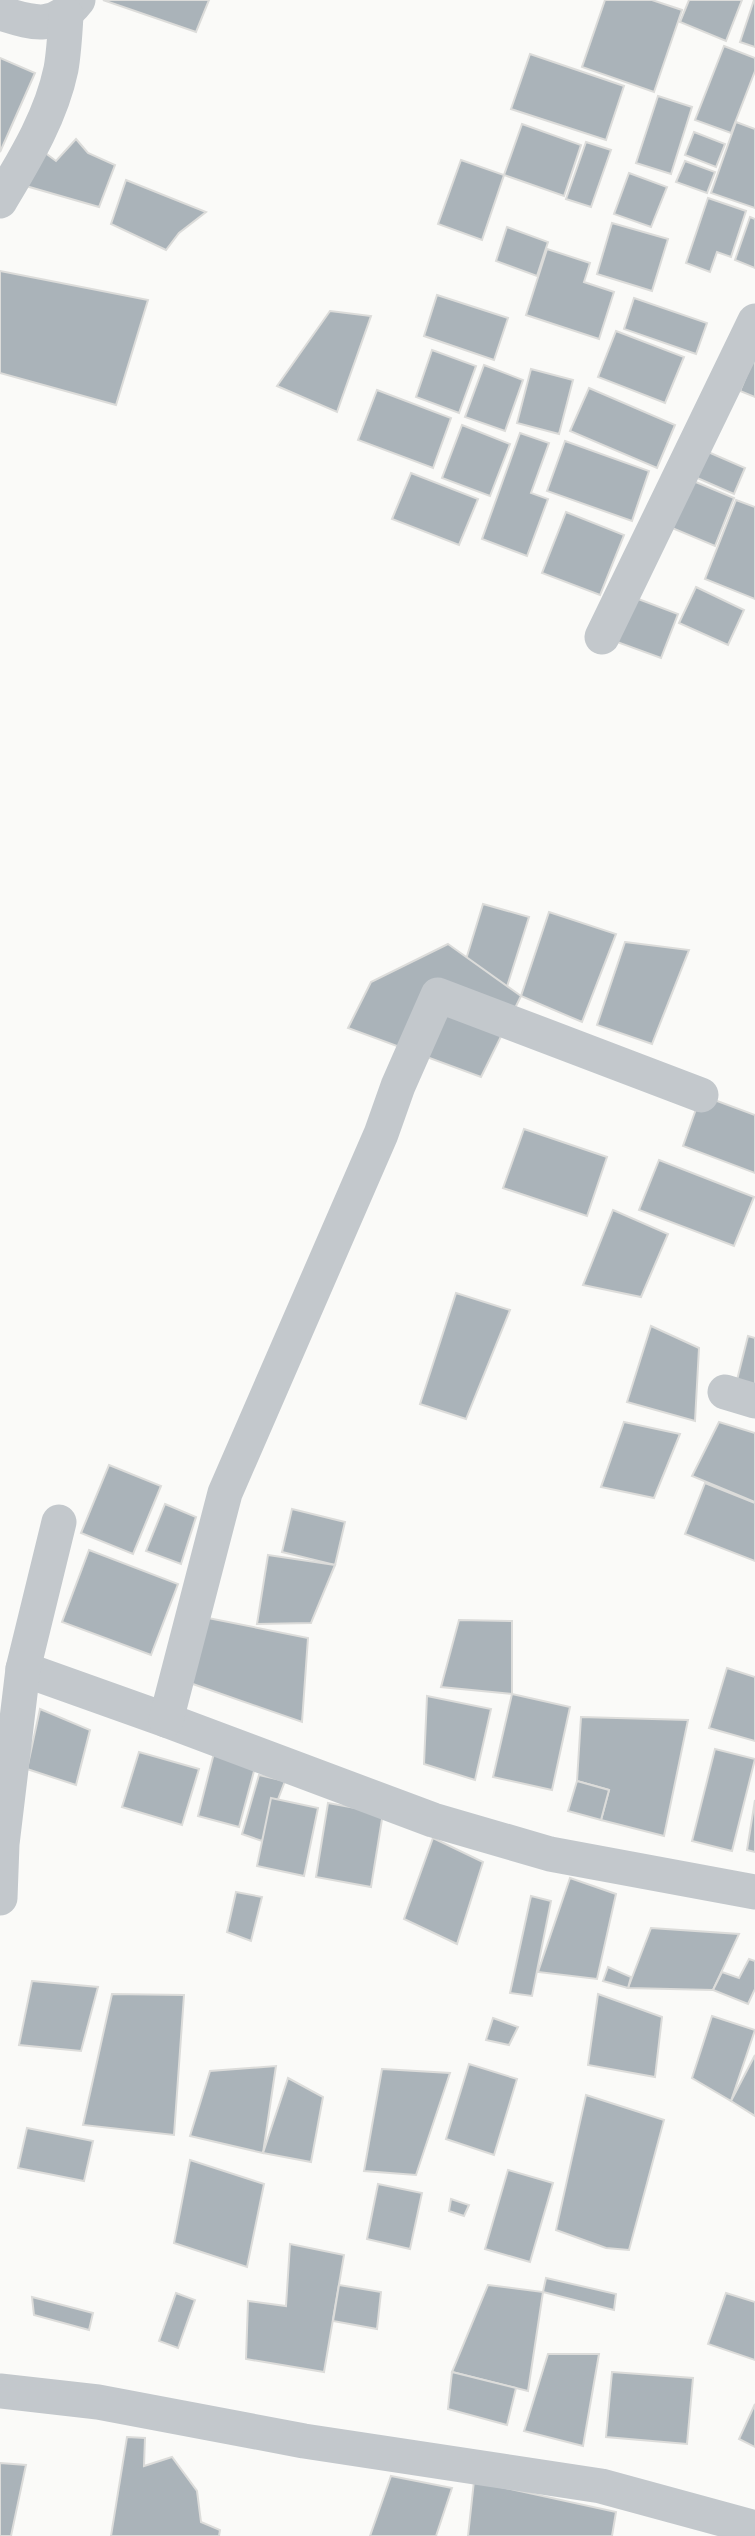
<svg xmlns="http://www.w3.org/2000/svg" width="755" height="2536" font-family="'Fira Sans',sans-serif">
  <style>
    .building { fill: #aab3b9; stroke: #dcdcda; stroke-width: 2 }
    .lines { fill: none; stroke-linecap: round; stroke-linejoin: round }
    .minor { stroke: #c3c8cc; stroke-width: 35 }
  </style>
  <rect width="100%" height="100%" fill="#fafaf8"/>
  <!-- building -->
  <g class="building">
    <path d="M 103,0 L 209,0 L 196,32 Z"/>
    <path d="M 605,0 L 652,0 L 682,10 L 654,92 L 582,67 Z"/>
    <path d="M 689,0 L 742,0 L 726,41 L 680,22 Z"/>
    <path d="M 754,0 L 755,0 L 755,47 L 740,42 Z"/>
    <path d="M 724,46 L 755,58 L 755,71 L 731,133 L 695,120 Z"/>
    <path d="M 530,54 L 624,86 L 606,140 L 511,109 Z"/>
    <path d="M 0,58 L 35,73 L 0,152 Z"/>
    <path d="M 658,96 L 692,107 L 671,174 L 636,163 Z"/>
    <path d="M 736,122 L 755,129 L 755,208 L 711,193 Z"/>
    <path d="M 522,124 L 581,145 L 564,196 L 504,175 Z"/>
    <path d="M 694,132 L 725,144 L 716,167 L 685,155 Z"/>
    <path d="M 76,139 L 88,153 L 115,165 L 99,207 L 26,186 L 40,149 L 56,161 Z"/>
    <path d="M 586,142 L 611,150 L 591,207 L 566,199 Z"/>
    <path d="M 461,160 L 504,175 L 482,240 L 438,224 Z"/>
    <path d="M 685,161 L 715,172 L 707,193 L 676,182 Z"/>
    <path d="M 629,173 L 667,187 L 651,227 L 614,214 Z"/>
    <path d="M 126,180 L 206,212 L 179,233 L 166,250 L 111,224 Z"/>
    <path d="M 708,198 L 746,211 L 731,257 L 717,252 L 710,272 L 686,263 Z"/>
    <path d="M 750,217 L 755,219 L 755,268 L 735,260 Z"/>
    <path d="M 612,223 L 668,239 L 652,291 L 597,274 Z"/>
    <path d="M 507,227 L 548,242 L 537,276 L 496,261 Z"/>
    <path d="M 547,249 L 590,263 L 584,282 L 614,292 L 599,339 L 526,315 Z"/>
    <path d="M 0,271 L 148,300 L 116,405 L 0,373 Z"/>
    <path d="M 437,295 L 508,318 L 494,360 L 424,336 Z"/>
    <path d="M 634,298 L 707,323 L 696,354 L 624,329 Z"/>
    <path d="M 330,311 L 371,316 L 337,412 L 277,386 Z"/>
    <path d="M 616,331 L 684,357 L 665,403 L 598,377 Z"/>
    <path d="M 432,350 L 476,366 L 459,413 L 416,397 Z"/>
    <path d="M 755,355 L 755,397 L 740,391 Z"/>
    <path d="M 484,365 L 523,380 L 505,431 L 465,417 Z"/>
    <path d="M 531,369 L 573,380 L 559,434 L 517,423 Z"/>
    <path d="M 589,388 L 675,425 L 657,468 L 570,431 Z"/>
    <path d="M 377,390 L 451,418 L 433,468 L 358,440 Z"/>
    <path d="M 462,425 L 510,444 L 490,496 L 442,478 Z"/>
    <path d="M 520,433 L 549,443 L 531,493 L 548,499 L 527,556 L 482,539 Z"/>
    <path d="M 565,441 L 649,471 L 632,521 L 547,491 Z"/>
    <path d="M 699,448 L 745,468 L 734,494 L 688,474 Z"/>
    <path d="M 411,473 L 478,499 L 459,545 L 392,519 Z"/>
    <path d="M 691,480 L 734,498 L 715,546 L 672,528 Z"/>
    <path d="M 736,500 L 755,507 L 755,599 L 705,579 Z"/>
    <path d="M 566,512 L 624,535 L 600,595 L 542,573 Z"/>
    <path d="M 696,587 L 744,610 L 728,645 L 679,623 Z"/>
    <path d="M 633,597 L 678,614 L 661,658 L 617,642 Z"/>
    <path d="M 483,904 L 529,917 L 505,993 L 460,979 Z"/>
    <path d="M 549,912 L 616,934 L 582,1022 L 521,996 Z"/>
    <path d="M 625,942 L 689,950 L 652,1044 L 597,1025 Z"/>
    <path d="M 448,944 L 521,996 L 481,1077 L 348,1028 L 371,982 Z"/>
    <path d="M 701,1095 L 755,1115 L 755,1173 L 683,1146 Z"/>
    <path d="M 524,1129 L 607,1157 L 587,1216 L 503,1188 Z"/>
    <path d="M 659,1160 L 754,1197 L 734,1246 L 639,1210 Z"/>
    <path d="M 613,1210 L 668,1234 L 641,1297 L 583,1285 Z"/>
    <path d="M 456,1293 L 510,1310 L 466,1419 L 420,1404 Z"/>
    <path d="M 651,1326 L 699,1348 L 695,1421 L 627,1402 Z"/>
    <path d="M 748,1336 L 755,1338 L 755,1401 L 733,1396 Z"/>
    <path d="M 624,1422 L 680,1434 L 654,1498 L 601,1487 Z"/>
    <path d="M 719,1422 L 755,1433 L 755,1502 L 692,1476 Z"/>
    <path d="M 109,1465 L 161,1486 L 133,1554 L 81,1533 Z"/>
    <path d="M 705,1483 L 755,1503 L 755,1561 L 685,1534 Z"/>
    <path d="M 165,1504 L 196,1517 L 181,1564 L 146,1551 Z"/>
    <path d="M 292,1509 L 345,1522 L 335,1565 L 282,1552 Z"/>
    <path d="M 89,1550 L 178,1584 L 151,1655 L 62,1622 Z"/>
    <path d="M 268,1555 L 335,1565 L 311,1623 L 257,1624 Z"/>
    <path d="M 208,1618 L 308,1638 L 302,1722 L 190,1683 Z"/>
    <path d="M 459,1620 L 512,1621 L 512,1694 L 441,1687 Z"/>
    <path d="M 727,1668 L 755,1677 L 755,1741 L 709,1728 Z"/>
    <path d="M 512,1694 L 570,1707 L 552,1790 L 493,1777 Z"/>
    <path d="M 427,1696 L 491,1709 L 475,1780 L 424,1764 Z"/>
    <path d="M 40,1709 L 90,1730 L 76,1785 L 27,1769 Z"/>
    <path d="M 581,1717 L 688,1720 L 664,1836 L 601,1820 L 609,1790 L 577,1781 Z"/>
    <path d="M 215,1749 L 257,1760 L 239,1827 L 198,1816 Z"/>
    <path d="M 715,1749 L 755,1759 L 732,1851 L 692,1841 Z"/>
    <path d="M 139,1752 L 199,1769 L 182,1825 L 122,1807 Z"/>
    <path d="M 259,1775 L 285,1781 L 262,1841 L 242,1834 Z"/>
    <path d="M 577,1781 L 609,1790 L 601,1820 L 568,1811 Z"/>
    <path d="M 271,1798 L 318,1808 L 304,1876 L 257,1866 Z"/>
    <path d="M 755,1800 L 755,1852 L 747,1850 Z"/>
    <path d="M 328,1803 L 383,1813 L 371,1887 L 316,1877 Z"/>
    <path d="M 433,1838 L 483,1862 L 457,1944 L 404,1919 Z"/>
    <path d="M 570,1878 L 616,1894 L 597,1979 L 538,1972 Z"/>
    <path d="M 236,1892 L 262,1897 L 251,1941 L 227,1932 Z"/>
    <path d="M 531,1896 L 551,1901 L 532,1996 L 510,1993 Z"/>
    <path d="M 651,1928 L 739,1934 L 713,1990 L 628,1988 Z"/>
    <path d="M 749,1959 L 755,1961 L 755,1989 L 748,2004 L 713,1990 L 722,1972 L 739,1978 Z"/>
    <path d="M 608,1967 L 631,1977 L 628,1988 L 603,1981 Z"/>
    <path d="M 32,1981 L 98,1987 L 81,2051 L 19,2045 Z"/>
    <path d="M 112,1994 L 184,1995 L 174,2135 L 83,2125 Z"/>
    <path d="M 598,1994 L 662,2017 L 655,2077 L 588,2065 Z"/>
    <path d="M 712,2016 L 755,2030 L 731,2101 L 692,2078 Z"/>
    <path d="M 493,2018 L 518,2027 L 509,2045 L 486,2040 Z"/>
    <path d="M 755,2055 L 755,2116 L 731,2101 Z"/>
    <path d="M 469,2064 L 517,2079 L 494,2155 L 446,2139 Z"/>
    <path d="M 276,2066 L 263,2153 L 190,2136 L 210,2071 Z"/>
    <path d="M 382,2069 L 450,2073 L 416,2175 L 364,2171 Z"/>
    <path d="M 288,2078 L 323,2097 L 311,2162 L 263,2153 Z"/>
    <path d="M 586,2095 L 664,2120 L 629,2250 L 606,2248 L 556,2230 Z"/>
    <path d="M 27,2128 L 93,2141 L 84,2181 L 18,2168 Z"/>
    <path d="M 190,2160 L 264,2184 L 247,2267 L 174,2243 Z"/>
    <path d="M 508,2170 L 553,2183 L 530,2262 L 485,2249 Z"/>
    <path d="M 378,2184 L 422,2193 L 410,2249 L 367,2239 Z"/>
    <path d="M 451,2199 L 469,2205 L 464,2216 L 449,2211 Z"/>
    <path d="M 290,2244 L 344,2255 L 324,2372 L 246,2359 L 248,2301 L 286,2306 Z"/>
    <path d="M 546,2278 L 616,2294 L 614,2310 L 543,2292 Z"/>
    <path d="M 339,2285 L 381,2292 L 377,2329 L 333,2321 Z"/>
    <path d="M 488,2285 L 543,2292 L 528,2391 L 452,2372 Z"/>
    <path d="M 176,2293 L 195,2300 L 178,2348 L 159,2341 Z"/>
    <path d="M 726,2293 L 755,2302 L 755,2360 L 708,2344 Z"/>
    <path d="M 32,2297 L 93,2313 L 89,2330 L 34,2315 Z"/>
    <path d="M 548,2354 L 599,2354 L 583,2446 L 524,2431 Z"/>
    <path d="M 452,2372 L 516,2388 L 507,2425 L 448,2409 Z"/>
    <path d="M 612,2372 L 693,2378 L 687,2444 L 606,2437 Z"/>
    <path d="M 755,2404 L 755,2447 L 739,2439 Z"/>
    <path d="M 127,2437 L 145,2438 L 144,2466 L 172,2457 L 197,2491 L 201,2522 L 220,2530 L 219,2536 L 111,2536 Z"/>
    <path d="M 0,2463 L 26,2465 L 11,2536 L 0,2536 Z"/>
    <path d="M 391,2476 L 452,2488 L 436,2536 L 370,2536 Z"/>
    <path d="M 474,2481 L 616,2512 L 612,2536 L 468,2536 Z"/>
  </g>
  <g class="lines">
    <!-- minor -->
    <g class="minor">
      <path d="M 0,13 C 33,23 54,31 78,0"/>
      <path d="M 0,201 C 25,159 51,117 61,69 C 64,52 65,33 66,15"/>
      <path d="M 602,637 L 755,321"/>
      <path d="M 725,1392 L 755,1401"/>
      <path d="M 23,1669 L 166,1720 L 433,1820 L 550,1854 L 755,1892"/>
      <path d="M 166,1720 L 225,1493 L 381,1134 L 398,1086 L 438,995 L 701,1095"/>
      <path d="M 0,1898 L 2,1844 L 23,1669 L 59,1522"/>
      <path d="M 0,2391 L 98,2402 L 304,2441 L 601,2486 L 755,2528"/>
    </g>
  </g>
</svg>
